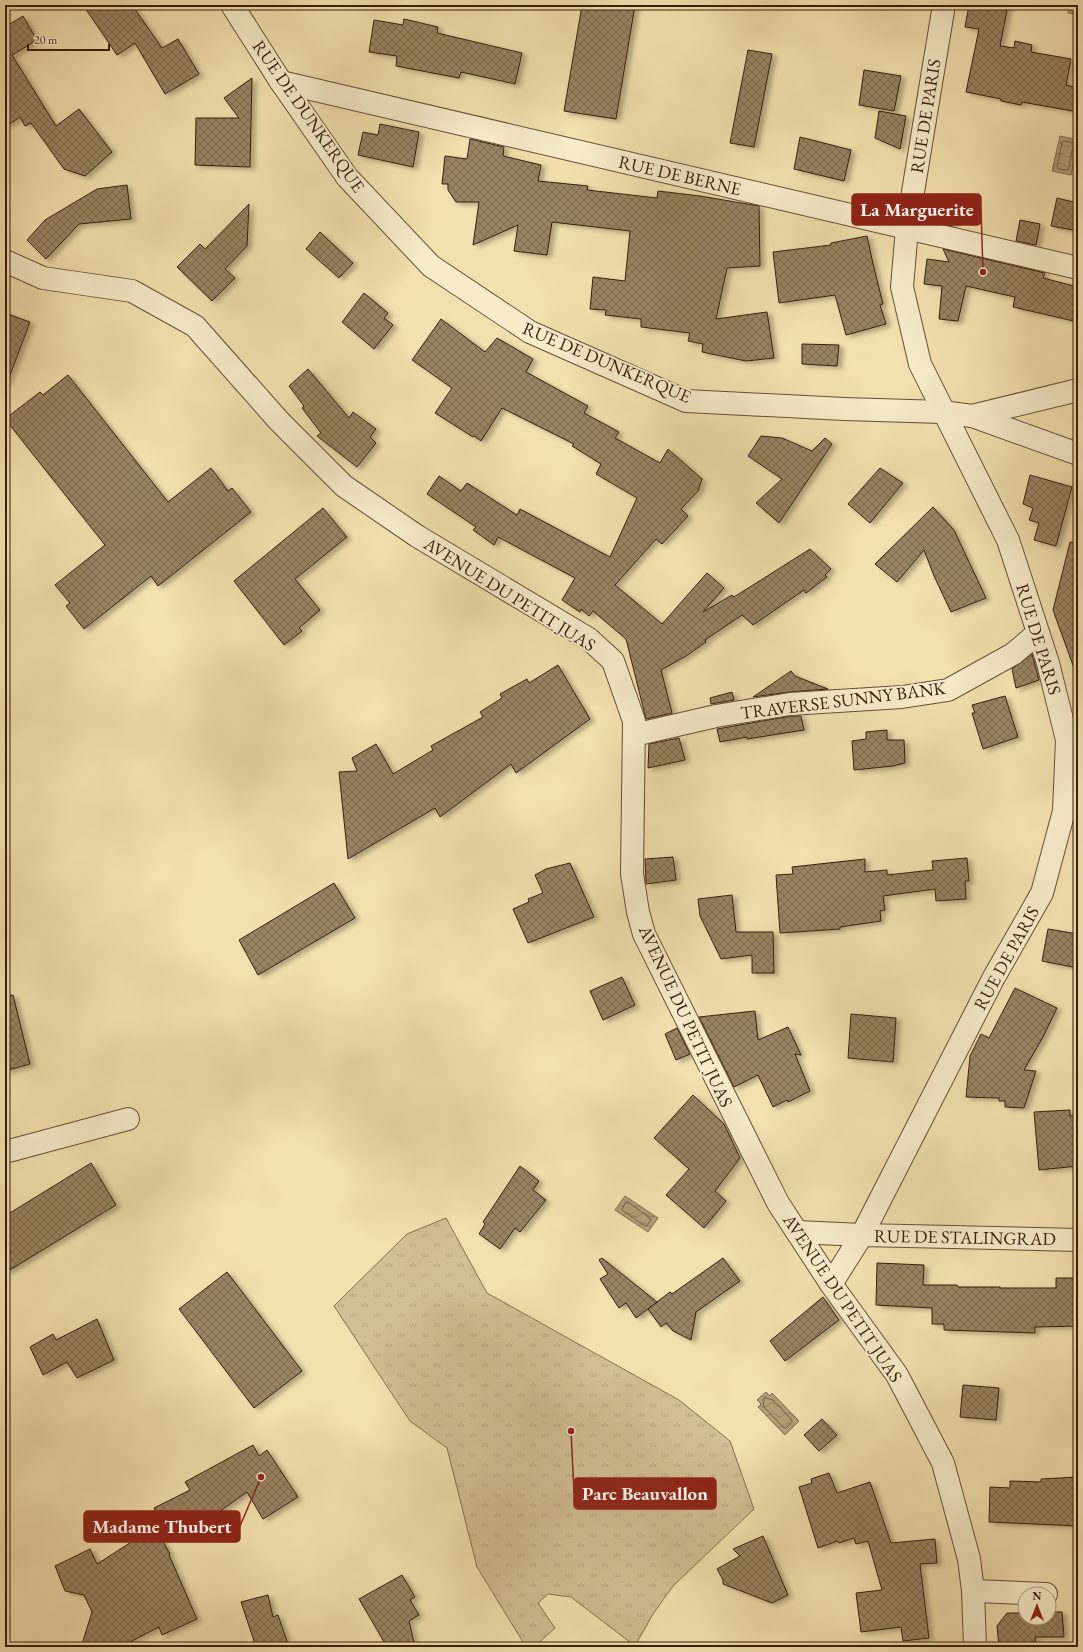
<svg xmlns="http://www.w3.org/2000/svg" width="1083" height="1652" font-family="'EB Garamond',serif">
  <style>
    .grass { fill: url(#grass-tufts); stroke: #846e51 }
    .water { fill: url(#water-waves); stroke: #816b4e }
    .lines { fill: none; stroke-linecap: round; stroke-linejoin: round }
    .shore { stroke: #745e44; stroke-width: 1 }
    .building { fill: url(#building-cross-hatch); stroke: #371e0f; filter: url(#shadow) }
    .street-casing { stroke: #664e37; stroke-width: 24 }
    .street { stroke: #f7ebca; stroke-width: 22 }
    .labels { text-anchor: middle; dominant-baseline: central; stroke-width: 4; stroke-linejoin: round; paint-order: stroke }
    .street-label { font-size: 18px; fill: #371e0f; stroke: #f7ebca }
    .leader { fill: none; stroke: #8f2418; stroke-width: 1.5 }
    .callout-dot { fill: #8f2418; stroke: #f7ebca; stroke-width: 1.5 }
    .callout { fill: #8f2418; stroke: #8f2418; stroke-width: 1.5 }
    .callout-label { font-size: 19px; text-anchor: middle; font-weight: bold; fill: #fff }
  </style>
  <defs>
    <pattern id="grass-tufts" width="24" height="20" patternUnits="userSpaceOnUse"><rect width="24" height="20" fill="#d2bf93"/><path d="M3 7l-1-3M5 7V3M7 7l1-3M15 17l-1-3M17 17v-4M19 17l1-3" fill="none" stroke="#b5a47e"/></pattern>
    <pattern id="water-waves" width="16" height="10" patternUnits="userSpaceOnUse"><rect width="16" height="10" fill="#b29e78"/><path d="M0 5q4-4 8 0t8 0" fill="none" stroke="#928061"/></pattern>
    <pattern id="building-cross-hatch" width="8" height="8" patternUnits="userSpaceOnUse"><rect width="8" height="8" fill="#988362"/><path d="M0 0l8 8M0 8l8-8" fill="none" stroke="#7d6b4f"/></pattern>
    <filter id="shadow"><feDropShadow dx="4.5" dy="2.5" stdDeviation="2" flood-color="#0004"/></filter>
  </defs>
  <rect width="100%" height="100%" fill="#f2e0ae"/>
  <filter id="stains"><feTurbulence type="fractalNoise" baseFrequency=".005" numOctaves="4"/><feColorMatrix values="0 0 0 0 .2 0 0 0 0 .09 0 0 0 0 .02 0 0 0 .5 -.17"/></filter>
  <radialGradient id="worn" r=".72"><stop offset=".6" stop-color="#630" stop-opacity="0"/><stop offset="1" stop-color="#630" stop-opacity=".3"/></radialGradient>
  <!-- grass -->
  <path class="grass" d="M 446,1218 L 487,1293 L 679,1400 L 730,1441 L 754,1509 L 673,1586 L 653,1614 L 635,1646 L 571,1597 L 548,1594 L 538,1603 L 555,1628 L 534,1647 L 526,1647 L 477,1567 L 447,1448 L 410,1421 L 334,1306 L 407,1234 Z"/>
  <!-- water -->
  <g class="water">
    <path d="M 1069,5 L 1078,5 L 1078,15 L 1068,13 Z"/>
    <path d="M 1060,136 L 1078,140 L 1071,175 L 1052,171 Z"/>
    <path d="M 625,1196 L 658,1218 L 648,1232 L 615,1210 Z"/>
    <path d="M 766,1392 L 770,1396 L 772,1393 L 799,1421 L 785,1435 L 758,1407 L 761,1404 L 757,1400 Z"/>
  </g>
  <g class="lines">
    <!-- shore -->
    <g class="shore">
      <path d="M 1064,141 L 1075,143 L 1077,145 L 1072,150 L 1069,169 L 1067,170 L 1059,169 L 1057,167 L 1062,143 Z"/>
      <path d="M 628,1202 L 651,1219 L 647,1226 L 645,1226 L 622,1210 L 625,1203 Z"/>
      <path d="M 766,1398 L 773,1400 L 792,1420 L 792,1422 L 786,1428 L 784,1428 L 764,1407 L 763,1400 Z"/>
    </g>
  </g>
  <!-- building -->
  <g class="building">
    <path d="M 83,5 L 132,5 L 162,48 L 178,39 L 199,74 L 165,94 L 135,43 L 117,55 Z"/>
    <path d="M 582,5 L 635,5 L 616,119 L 564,111 Z"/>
    <path d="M 969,5 L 1008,5 L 1000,46 L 1014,48 L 1015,41 L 1032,45 L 1031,52 L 1071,59 L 1066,85 L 1078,88 L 1078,112 L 1022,102 L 1021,105 L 1001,101 L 1001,99 L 966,92 L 979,29 L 965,27 Z"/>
    <path d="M 23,16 L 37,40 L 12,55 L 56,126 L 79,109 L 112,152 L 85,176 L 64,169 L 31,123 L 25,126 L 20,117 L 5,127 L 5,27 Z"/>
    <path d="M 404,19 L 438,27 L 437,33 L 522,53 L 515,84 L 461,72 L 459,78 L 396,66 L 397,56 L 369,52 L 374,20 L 403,25 Z"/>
    <path d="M 748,50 L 772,54 L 754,147 L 730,143 Z"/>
    <path d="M 864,70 L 901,76 L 894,111 L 859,105 Z"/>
    <path d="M 252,78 L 250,167 L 195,165 L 196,118 L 239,118 L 224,98 Z"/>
    <path d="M 879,111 L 906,116 L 900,149 L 875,138 Z"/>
    <path d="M 380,124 L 419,132 L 413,167 L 358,155 L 363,132 L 378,135 Z"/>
    <path d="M 800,137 L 851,150 L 844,181 L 794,169 Z"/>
    <path d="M 470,139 L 504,147 L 503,156 L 541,165 L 538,181 L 588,186 L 587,190 L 657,198 L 658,191 L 700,196 L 759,206 L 760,266 L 727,268 L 716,319 L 767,312 L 774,358 L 746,361 L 702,352 L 703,344 L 688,341 L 690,333 L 641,327 L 641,319 L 605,315 L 606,310 L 590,309 L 593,277 L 625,281 L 630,231 L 552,222 L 547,255 L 514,251 L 518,225 L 473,245 L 479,202 L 456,202 L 448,190 L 448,184 L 442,184 L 445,156 L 467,159 Z"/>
    <path d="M 127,185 L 131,219 L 79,224 L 46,259 L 27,240 L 45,220 L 97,189 Z"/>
    <path d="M 1057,198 L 1078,203 L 1078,231 L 1051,226 Z"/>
    <path d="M 924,200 L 955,207 L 952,226 L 928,220 L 923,209 Z"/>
    <path d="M 249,204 L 247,246 L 225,269 L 235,278 L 212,301 L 177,267 L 200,244 L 205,249 Z"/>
    <path d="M 1020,220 L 1040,224 L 1036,245 L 1016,241 Z"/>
    <path d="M 320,232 L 353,263 L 339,278 L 306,249 Z"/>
    <path d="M 867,236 L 873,264 L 883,304 L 880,305 L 886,324 L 846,335 L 835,295 L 779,303 L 773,252 L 831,245 L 831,243 Z"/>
    <path d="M 943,249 L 1045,273 L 1043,278 L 1078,287 L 1078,322 L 1013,307 L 1015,297 L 966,286 L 958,321 L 939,319 L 942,286 L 924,284 L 927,259 L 949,262 Z"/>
    <path d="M 364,293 L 388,313 L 384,318 L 393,325 L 374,349 L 342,322 Z"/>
    <path d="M 5,313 L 30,322 L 7,383 L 5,383 Z"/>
    <path d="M 441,319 L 485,352 L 497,338 L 533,359 L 526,372 L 588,406 L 584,413 L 619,432 L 615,438 L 660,463 L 668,449 L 702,479 L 698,491 L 681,509 L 688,516 L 662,544 L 656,539 L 615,585 L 662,624 L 707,573 L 724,588 L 703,612 L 732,595 L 734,597 L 810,549 L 831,569 L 825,575 L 827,577 L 806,593 L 804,590 L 753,625 L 742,615 L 705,640 L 706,642 L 686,656 L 661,670 L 672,713 L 646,719 L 626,639 L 593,611 L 589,616 L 581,609 L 580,612 L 562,600 L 575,578 L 498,537 L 494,545 L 473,530 L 476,527 L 427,494 L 439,476 L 461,491 L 467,483 L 517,515 L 520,509 L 610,557 L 637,498 L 596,474 L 601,464 L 572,446 L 574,444 L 502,408 L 481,441 L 474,436 L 473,437 L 435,413 L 452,388 L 412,360 Z"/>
    <path d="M 802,344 L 839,345 L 837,366 L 802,364 Z"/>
    <path d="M 308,369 L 349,418 L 353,412 L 376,429 L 370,437 L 376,443 L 357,467 L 317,436 L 321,433 L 302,408 L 304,406 L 289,386 Z"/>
    <path d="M 68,375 L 168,502 L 211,468 L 228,491 L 232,488 L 251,512 L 158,586 L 151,576 L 84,629 L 66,606 L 70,603 L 55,585 L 105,545 L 5,419 L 40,392 L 43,395 Z"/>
    <path d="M 761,436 L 782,438 L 812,451 L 825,438 L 832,444 L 779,523 L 756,503 L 782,479 L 748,456 Z"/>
    <path d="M 880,468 L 903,483 L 870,523 L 848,504 Z"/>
    <path d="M 1030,475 L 1072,487 L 1056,546 L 1034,540 L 1039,523 L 1029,520 L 1033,508 L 1023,504 Z"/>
    <path d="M 933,507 L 954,530 L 986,598 L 951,612 L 934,576 L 924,550 L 897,582 L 875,564 Z"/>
    <path d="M 323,508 L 347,537 L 295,579 L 320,610 L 299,628 L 302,631 L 284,645 L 234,581 Z"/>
    <path d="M 1070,542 L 1078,543 L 1078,670 L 1075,671 L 1053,610 Z"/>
    <path d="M 1032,654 L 1039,680 L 1016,688 L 1012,669 Z"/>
    <path d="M 558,665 L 590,719 L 516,773 L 511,764 L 440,817 L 435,808 L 348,859 L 339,772 L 357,771 L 352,758 L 376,744 L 393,774 L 433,750 L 431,746 L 483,717 L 480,712 L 502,698 L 500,694 L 527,679 L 529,683 Z"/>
    <path d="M 791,671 L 795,676 L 828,689 L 789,692 L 753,697 Z"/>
    <path d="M 732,692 L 734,700 L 711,704 L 710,698 Z"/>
    <path d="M 1005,696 L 1018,737 L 983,749 L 972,713 L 975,713 L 972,705 Z"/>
    <path d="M 791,716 L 801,716 L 804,730 L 747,739 L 747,737 L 720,742 L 717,729 Z"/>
    <path d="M 887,730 L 887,740 L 904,740 L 905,763 L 893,766 L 854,770 L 852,741 L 866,739 L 866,732 Z"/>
    <path d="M 679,738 L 685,760 L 648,768 L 649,744 Z"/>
    <path d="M 673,857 L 676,880 L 646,884 L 645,859 Z"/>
    <path d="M 967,858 L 969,881 L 965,881 L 966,899 L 936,901 L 935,889 L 883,896 L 885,910 L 880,911 L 881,921 L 840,927 L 840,929 L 780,933 L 776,875 L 793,874 L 792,867 L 865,859 L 865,872 L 887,870 L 887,875 L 933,870 L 932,861 Z"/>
    <path d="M 570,863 L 594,917 L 528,943 L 513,909 L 529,902 L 528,899 L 543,893 L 535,875 L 546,869 Z"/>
    <path d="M 334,883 L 355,918 L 258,975 L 239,940 Z"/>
    <path d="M 732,895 L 736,932 L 773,932 L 774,973 L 752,973 L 752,955 L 721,959 L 700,916 L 698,899 Z"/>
    <path d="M 1048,929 L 1078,934 L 1078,968 L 1042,961 Z"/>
    <path d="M 622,977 L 635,1005 L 603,1020 L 590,991 Z"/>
    <path d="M 1015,988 L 1057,1008 L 1043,1037 L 1024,1070 L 1036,1071 L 1024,1108 L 1005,1107 L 1005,1101 L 999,1101 L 999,1098 L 966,1097 L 970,1056 L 981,1034 L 989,1038 Z"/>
    <path d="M 13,995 L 30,1064 L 5,1071 L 5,996 Z"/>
    <path d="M 755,1011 L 758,1040 L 788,1027 L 801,1055 L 795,1054 L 810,1091 L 788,1102 L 787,1100 L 773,1107 L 758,1075 L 734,1087 L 699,1017 Z"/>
    <path d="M 851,1014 L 896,1018 L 893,1062 L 848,1058 Z"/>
    <path d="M 677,1028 L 690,1054 L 676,1060 L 665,1034 Z"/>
    <path d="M 693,1095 L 724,1124 L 740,1158 L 715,1191 L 726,1201 L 704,1228 L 666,1195 L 689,1169 L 654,1138 Z"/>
    <path d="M 1070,1110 L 1070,1116 L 1078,1116 L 1078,1166 L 1039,1170 L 1034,1112 Z"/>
    <path d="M 91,1163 L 116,1205 L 5,1273 L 5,1216 Z"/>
    <path d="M 520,1166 L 539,1181 L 533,1190 L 546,1200 L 520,1232 L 515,1228 L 500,1249 L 479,1234 L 485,1224 L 483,1222 Z"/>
    <path d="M 602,1258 L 657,1302 L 636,1318 L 626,1303 L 619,1308 L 600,1279 L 608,1274 L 599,1260 Z"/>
    <path d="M 723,1258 L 740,1281 L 696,1312 L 691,1340 L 673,1331 L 666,1323 L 661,1327 L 648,1309 L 670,1292 L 672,1294 Z"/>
    <path d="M 877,1263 L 924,1265 L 923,1285 L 957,1285 L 958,1287 L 1000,1287 L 1000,1288 L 1056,1288 L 1056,1278 L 1078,1278 L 1078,1326 L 1035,1327 L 1035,1333 L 944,1330 L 944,1324 L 932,1324 L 932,1308 L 876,1305 Z"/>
    <path d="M 227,1272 L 302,1371 L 254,1408 L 179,1309 Z"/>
    <path d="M 823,1297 L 839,1320 L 785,1361 L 770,1341 Z"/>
    <path d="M 97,1319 L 114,1360 L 77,1378 L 67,1362 L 43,1375 L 30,1347 L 53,1334 L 56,1340 Z"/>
    <path d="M 963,1385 L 999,1388 L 996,1420 L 960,1417 Z"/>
    <path d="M 822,1419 L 837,1435 L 819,1451 L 804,1435 Z"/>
    <path d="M 253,1445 L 259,1456 L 267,1450 L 298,1497 L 263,1519 L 247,1492 L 213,1516 L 210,1511 L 161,1538 L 170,1554 L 169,1555 L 197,1619 L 162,1635 L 159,1627 L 120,1647 L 81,1647 L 92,1612 L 84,1595 L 65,1591 L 55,1566 L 90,1549 L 97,1564 L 136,1539 L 130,1527 L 157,1514 L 154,1508 L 190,1490 L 185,1482 Z"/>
    <path d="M 829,1473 L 837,1493 L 870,1482 L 891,1543 L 935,1539 L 937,1563 L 920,1564 L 929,1638 L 903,1641 L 901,1627 L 861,1632 L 856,1593 L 882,1590 L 868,1541 L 856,1544 L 854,1538 L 839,1543 L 838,1541 L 818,1548 L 799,1487 L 812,1483 L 811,1479 Z"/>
    <path d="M 1078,1477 L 1078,1526 L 989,1522 L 990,1487 L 1010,1488 L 1010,1481 L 1041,1482 L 1041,1479 Z"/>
    <path d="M 763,1536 L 788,1595 L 772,1603 L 723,1584 L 723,1580 L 717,1569 L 740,1556 L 733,1549 Z"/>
    <path d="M 402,1575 L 415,1597 L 410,1600 L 419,1615 L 409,1621 L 415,1647 L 387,1647 L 359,1599 Z"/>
    <path d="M 268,1595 L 273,1617 L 278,1615 L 289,1647 L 256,1647 L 241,1602 Z"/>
    <path d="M 1049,1612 L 1062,1612 L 1064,1637 L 1035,1637 L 1036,1647 L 999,1647 L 997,1626 L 1007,1613 L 1025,1613 L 1025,1618 L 1049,1618 Z"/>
  </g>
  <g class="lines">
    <defs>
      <g id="street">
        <path d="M 232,5 L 281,82 L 347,177 L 431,266 L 530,332 L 686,401 L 844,409 L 943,412 L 972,416 L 1078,390"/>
        <path d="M 281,82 L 1078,268"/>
        <path d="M 5,261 L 43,278 L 132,291 L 195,326 L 279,421 L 344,486 L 417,536 L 589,639 L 613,661 L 634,721 L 632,874 L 638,912 L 644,934 L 778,1203 L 831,1284 L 897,1375 L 943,1463 L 969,1559 L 973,1591 L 975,1647"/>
        <path d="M 972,416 L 1078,454"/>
        <path d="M 634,735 L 716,716 L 790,704 L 902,697 L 948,690 L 1013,654 L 1038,633"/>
        <path d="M 5,1152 L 128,1119"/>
        <path d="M 797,1232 L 862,1235 L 993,979 L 1042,893 L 1064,811 L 1067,740 L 1048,663 L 1008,540 L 920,364 L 902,287 L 907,228 L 944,5"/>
        <path d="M 831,1284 L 862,1235 L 1078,1240"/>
        <path d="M 973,1591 L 1046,1594"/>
      </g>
    </defs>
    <!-- street casing -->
    <use href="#street" class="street-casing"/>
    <!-- street -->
    <use href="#street" class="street"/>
  </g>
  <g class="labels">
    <!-- street labels -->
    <g class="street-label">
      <text transform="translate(309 116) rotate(55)">RUE DE DUNKERQUE</text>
      <text transform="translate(925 116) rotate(-81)">RUE DE PARIS</text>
      <text transform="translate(680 175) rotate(13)">RUE DE BERNE</text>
      <text transform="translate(607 362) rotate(23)">RUE DE DUNKERQUE</text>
      <text transform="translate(510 594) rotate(32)">AVENUE DU PETIT JUAS</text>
      <text transform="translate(1039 639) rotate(73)">RUE DE PARIS</text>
      <text transform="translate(843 700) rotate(-7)">TRAVERSE SUNNY BANK</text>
      <text transform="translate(1006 958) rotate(-61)">RUE DE PARIS</text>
      <text transform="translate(686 1016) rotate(65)">AVENUE DU PETIT JUAS</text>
      <text transform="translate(965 1237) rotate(1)">RUE DE STALINGRAD</text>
      <text transform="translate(843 1298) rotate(56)">AVENUE DU PETIT JUAS</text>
    </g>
  </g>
  <!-- callouts -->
  <path class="leader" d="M983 272L981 209M571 1431L574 1493M261 1477L240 1526"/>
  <g class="callout-dot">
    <circle cx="983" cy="272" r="4"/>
    <circle cx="571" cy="1431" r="4"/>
    <circle cx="261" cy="1477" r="4"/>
  </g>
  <g class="callout">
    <rect x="852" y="194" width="129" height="31" rx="4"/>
    <rect x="574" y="1478" width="142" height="31" rx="4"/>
    <rect x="84" y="1511" width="156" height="31" rx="4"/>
  </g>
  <g class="callout-label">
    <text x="917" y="216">La Marguerite</text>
    <text x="645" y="1500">Parc Beauvallon</text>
    <text x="162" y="1533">Madame Thubert</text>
  </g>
  <!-- margin -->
  <rect width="1083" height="1652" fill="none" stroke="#f2e0ae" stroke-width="20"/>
  <rect x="6" y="6" width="1071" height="1640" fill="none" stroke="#371e0f" stroke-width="2"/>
  <rect x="10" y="10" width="1063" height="1632" fill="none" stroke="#371e0f"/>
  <!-- north arrow -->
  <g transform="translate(1037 1606)"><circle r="19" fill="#f7ebca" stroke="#aa997f"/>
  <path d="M0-3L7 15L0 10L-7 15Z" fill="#8f2418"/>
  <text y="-6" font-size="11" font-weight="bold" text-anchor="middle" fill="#371e0f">N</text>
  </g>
  <!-- scale -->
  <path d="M28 44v6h81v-6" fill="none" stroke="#371e0f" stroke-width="2"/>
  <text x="34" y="44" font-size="12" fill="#371e0f" stroke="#f7ebca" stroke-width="3" paint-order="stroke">20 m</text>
  <rect width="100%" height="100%" filter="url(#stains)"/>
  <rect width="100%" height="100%" fill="url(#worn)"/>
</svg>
